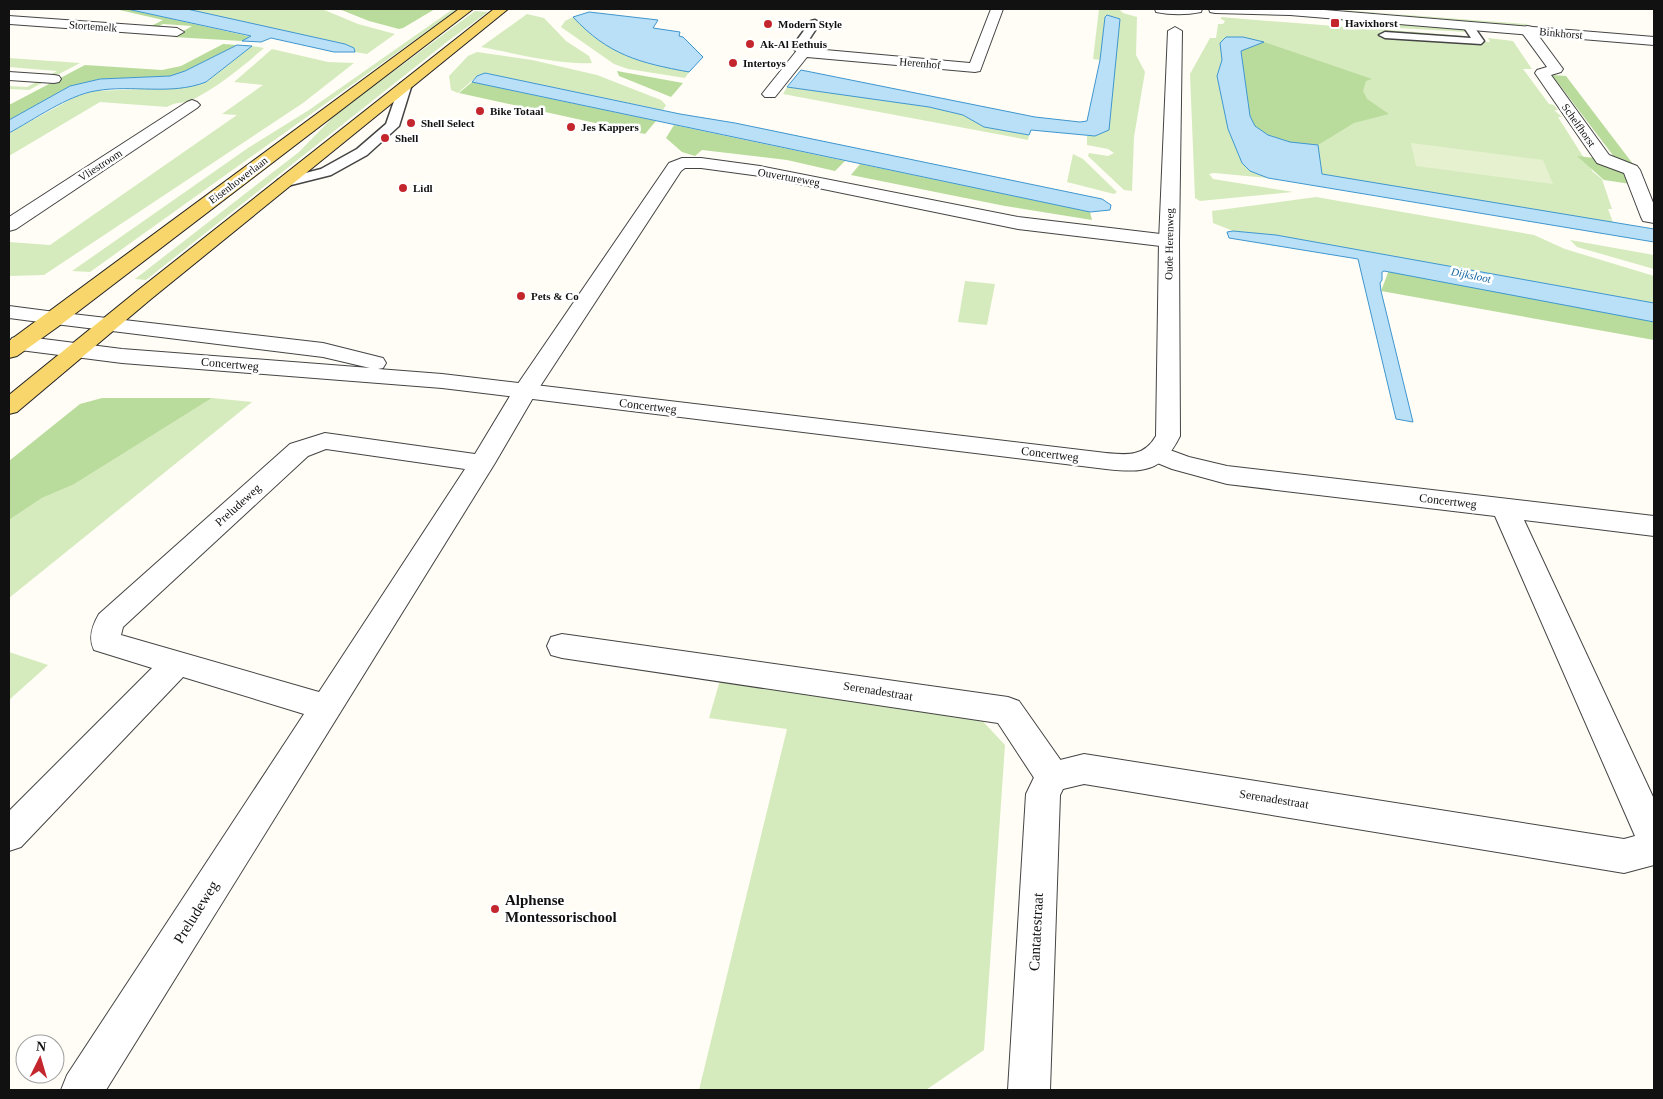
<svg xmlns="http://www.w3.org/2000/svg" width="1663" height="1099" font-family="Georgia,serif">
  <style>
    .green { fill: #d5ebbd }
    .forest { fill: #b9dc9c }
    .pitch { fill: #e6f2cf }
    .water { fill: #b9e0f7; stroke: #3f96cf }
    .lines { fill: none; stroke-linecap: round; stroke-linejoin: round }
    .service-casing { stroke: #444; stroke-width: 3 }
    .pedestrian-casing { stroke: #444; stroke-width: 2 }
    .minor-casing { stroke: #444; stroke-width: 2 }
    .tertiary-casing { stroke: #444; stroke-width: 2 }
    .primary-casing { stroke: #222; stroke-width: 2 }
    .service { fill: #fff; fill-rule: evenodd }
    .pedestrian { fill: #fff; fill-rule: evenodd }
    .minor { fill: #fff; fill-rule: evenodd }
    .tertiary { fill: #fff; fill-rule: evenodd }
    .primary { fill: #f9d66b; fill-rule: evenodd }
    .poi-dot { fill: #c4262e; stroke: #fff; stroke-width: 2 }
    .labels { text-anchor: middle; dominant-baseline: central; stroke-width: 5; stroke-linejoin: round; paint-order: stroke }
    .far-poi-label { font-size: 11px; font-weight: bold; fill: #111; stroke: #fff; text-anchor: start }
    .far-street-label { font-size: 11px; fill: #111; stroke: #fff }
    .far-water-label { font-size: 11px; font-style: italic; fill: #1768a6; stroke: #fff }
    .street-label { font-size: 12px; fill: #111; stroke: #fff }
    .near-poi-label { font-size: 15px; font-weight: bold; fill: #111; stroke: #fff; text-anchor: start }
    .near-street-label { font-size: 15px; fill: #111; stroke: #fff }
  </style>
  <rect width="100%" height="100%" fill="#fffdf5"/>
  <!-- green -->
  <g class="green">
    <path d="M 187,9 L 322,9 L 358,24 L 395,34 L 367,54 L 355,52 L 354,48 L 345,44 Z"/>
    <path d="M 453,9 L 458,9 L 90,272 L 72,271 L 248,148 L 309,110 Z"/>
    <path d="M 1099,9 L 1119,9 L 1123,13 L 1137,17 L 1136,55 L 1145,72 L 1134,137 L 1132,191 L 1124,190 L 1088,156 L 1089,153 L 1108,156 L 1114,153 L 1108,149 L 1087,145 L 1087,136 L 1096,136 L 1105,17 L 1100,60 L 1093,59 Z"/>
    <path d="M 1328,9 L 1527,24 L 1527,25 L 1500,25 L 1495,23 L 1406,17 L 1403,15 L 1374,13 L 1373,15 L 1345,13 L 1344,10 Z"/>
    <path d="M 475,11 L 488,12 L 448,41 L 146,280 L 135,279 L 299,152 L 336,114 Z"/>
    <path d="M 527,14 L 544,18 L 566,41 L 589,56 L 592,63 C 559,65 514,53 481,47 Z"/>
    <path d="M 573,17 C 608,55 640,63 689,72 L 685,78 L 628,69 L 614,64 L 561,27 L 565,21 Z"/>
    <path d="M 1221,17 C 1302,24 1383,29 1464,36 L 1465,37 L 1370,31 L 1490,42 L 1488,38 L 1513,41 L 1532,69 L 1523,69 L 1549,104 L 1554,105 L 1558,110 L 1554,110 L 1562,117 L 1558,117 L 1593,172 L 1602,179 L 1612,209 L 1608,209 L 1616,230 L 1309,184 L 1220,43 L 1222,60 L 1217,76 L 1228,129 L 1242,163 L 1250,171 L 1268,178 L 1214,173 L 1209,174 L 1213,179 L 1293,192 L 1200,201 L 1195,198 L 1190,74 L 1210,38 L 1216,38 L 1218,24 L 1223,24 L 1225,21 L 1221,19 Z"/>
    <path d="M 1354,22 L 1463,28 L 1466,32 L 1365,26 Z"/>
    <path d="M 252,46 L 264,48 C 241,68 219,86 192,100 C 184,105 178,100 167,107 L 100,102 L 9,156 L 9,133 L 77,96 L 95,91 L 188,87 L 207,82 Z"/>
    <path d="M 272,49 L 328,62 L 354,63 L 303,103 L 44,275 L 9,276 L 9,242 L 50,245 L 237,115 L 222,114 L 263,85 L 234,82 Z"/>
    <path d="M 477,52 L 532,60 L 597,75 L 661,100 L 666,105 L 663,110 L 485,73 L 477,76 L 458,93 L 451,90 L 449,76 L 468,56 Z"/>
    <path d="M 9,58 L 80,63 L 29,90 L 9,89 L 9,86 L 27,87 L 57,71 L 9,67 Z"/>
    <path d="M 787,87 L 929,107 L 963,115 L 984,127 L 1029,135 L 1028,140 L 783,94 Z"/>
    <path d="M 1073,154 L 1083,159 L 1117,192 L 1114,194 L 1067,182 Z"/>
    <path d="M 1316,197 L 1534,235 L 1565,249 L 1654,276 L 1654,303 L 1276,235 L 1233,231 L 1213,223 L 1212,211 Z"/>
    <path d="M 1570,240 L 1654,255 L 1654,269 L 1577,247 Z"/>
    <path d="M 965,281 L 995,284 L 987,325 L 958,322 Z"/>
    <path d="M 212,398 L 252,402 L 9,598 L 9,520 L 42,498 L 74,483 Z"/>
    <path d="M 9,652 L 48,665 L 9,700 Z"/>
    <path d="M 721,677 L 977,715 L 1005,745 L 984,1050 L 926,1090 L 699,1090 L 787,729 L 709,718 Z"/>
  </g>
  <!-- forest -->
  <g class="forest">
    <path d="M 115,9 L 127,9 L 252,37 L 242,41 L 173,37 L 192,26 L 163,24 L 155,28 L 149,27 L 163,20 Z"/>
    <path d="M 339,9 L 435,9 L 403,28 L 399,29 L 369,21 Z"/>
    <path d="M 1264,42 L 1372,79 L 1366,81 L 1363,91 L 1367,99 L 1389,114 L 1354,123 L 1318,145 L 1290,142 L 1268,135 L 1255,126 L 1250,116 L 1241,50 Z"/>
    <path d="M 223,44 L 237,45 L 185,71 L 170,76 L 100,79 L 70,86 L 9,120 L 9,105 L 85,65 L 162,70 L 181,66 Z"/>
    <path d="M 617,71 L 683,83 L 671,97 L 619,76 Z"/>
    <path d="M 1552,75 L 1566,76 L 1633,164 L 1618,162 Z"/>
    <path d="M 472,82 L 656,121 L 645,134 L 459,93 Z"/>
    <path d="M 674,125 L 845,161 L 835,171 L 787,160 L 702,150 L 695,156 L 682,152 L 666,138 Z"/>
    <path d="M 1577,156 L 1603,159 L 1631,170 L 1637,185 L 1604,180 Z"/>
    <path d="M 860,164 L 1090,212 L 1092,220 L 1005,206 L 851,175 Z"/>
    <path d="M 1389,270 L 1654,322 L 1654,340 L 1381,291 Z"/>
    <path d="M 102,398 L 212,398 L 74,484 L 42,498 L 9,520 L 9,461 L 80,404 Z"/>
  </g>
  <!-- pitch -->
  <path class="pitch" d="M 1411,143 L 1543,160 L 1553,184 L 1416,166 Z"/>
  <!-- water -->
  <g class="water">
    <path d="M 127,9 L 187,9 L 345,44 L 354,48 L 355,52 L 334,52 L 271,38 L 261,42 L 242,41 L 251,36 Z"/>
    <path d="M 589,12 L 658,20 L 653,28 L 680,32 L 679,36 L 683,37 L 703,57 L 689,72 C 640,63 608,55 573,17 Z"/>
    <path d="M 1107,15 L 1120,19 L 1109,130 L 1095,136 L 1031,130 L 1029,135 L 984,127 L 963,115 L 929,107 L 787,87 L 801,70 L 1035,117 L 1080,122 L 1087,121 L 1100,60 L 1105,17 Z"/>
    <path d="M 1226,37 L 1243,37 L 1264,42 L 1241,51 L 1250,116 L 1255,126 L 1268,135 L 1290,142 L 1318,145 L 1322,174 L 1654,229 L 1654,242 L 1268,178 L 1250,171 L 1242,163 L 1228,129 L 1217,76 L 1222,60 L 1220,43 Z"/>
    <path d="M 237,45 L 252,46 L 206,82 C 170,96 133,84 95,91 C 69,95 33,120 9,133 L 9,120 L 70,86 L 100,79 L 170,76 L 185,71 Z"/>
    <path d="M 485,73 L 680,114 L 735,123 L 1102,199 L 1111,205 L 1110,210 L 1090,212 L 472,82 L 477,76 Z"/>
    <path d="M 1233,231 L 1276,235 L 1654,303 L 1654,322 L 1384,271 L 1382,272 L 1382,280 L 1380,283 L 1381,291 L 1413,422 L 1396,419 L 1358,259 L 1229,238 L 1227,232 Z"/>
  </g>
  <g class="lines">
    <defs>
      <g id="service">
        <path d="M 815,20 L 820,23 L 804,47 L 809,52 L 803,55 L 799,54 L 792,47 L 811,21 Z"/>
        <path d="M 1468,23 L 1472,24 L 1484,41 L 1481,44 L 1385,38 L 1379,35 L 1385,32 L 1471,38 L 1463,26 Z"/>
        <path d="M 406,80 L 412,84 L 399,126 L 367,155 L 331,175 L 283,187 L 278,186 L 276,183 L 278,180 L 321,169 L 357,149 L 386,124 L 400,84 Z"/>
      </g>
      <path id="pedestrian" d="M 562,634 L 1008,697 L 1019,701 L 1064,765 L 1069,776 L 1064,787 L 1052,791 L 1040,787 L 998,723 L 562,658 L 551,655 L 547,646 L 551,637 Z"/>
      <g id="minor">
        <path d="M 991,9 L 1003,9 L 980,71 L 975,72 L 807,57 L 775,97 L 765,97 L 762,94 L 798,49 L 803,48 L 970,63 Z"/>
        <path d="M 9,16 L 177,28 L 184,32 L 177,36 L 10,24 Z"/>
        <path d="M 1527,26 L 1532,27 L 1563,69 L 1561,72 L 1551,75 L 1609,155 L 1637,166 L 1640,170 L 1654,205 L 1654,223 L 1643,221 L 1641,217 L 1624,173 L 1597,163 L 1535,73 L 1537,70 L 1547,67 L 1520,30 Z"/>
        <path d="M 9,72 L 54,75 L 59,76 L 61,79 L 59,82 L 54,83 L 9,80 Z"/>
        <path d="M 192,100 L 197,102 L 200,105 L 197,108 L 16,229 L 9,231 L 9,217 L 187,102 Z"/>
        <path d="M 682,158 L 701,158 L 760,166 L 1018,217 L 1169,235 L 1176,237 L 1179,241 L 1176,245 L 1169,247 L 1018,229 L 760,176 L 701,168 L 685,168 L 681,171 L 537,391 L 495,463 L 106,1090 L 61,1090 L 67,1075 L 304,714 L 183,677 L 21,847 L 9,851 L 9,811 L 152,668 L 94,650 C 88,638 92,626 99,614 L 290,444 L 325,433 L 475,454 L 513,391 L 669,163 ZM 326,449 L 465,469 L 319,692 L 121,635 L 123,627 L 308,456 Z"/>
        <path d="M 9,306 L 55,312 L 63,313 L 66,318 L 63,323 L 55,324 L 9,318 Z"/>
        <path d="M 1159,446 L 1189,457 L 1227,466 L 1654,516 L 1654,536 L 1524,520 L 1654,799 L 1654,865 L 1624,873 L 1084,784 L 1063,789 L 1060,795 L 1050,1090 L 1008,1090 L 1026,794 L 1040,765 L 1084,754 L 1624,839 L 1635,836 L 1495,516 L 1227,484 L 1172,469 L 1150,460 L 1147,454 L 1150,448 Z"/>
      </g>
      <g id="tertiary">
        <path d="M 1155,9 L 1202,9 L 1201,12 C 1186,15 1171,15 1156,12 Z"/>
        <path d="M 1209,9 L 1312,9 L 1654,37 L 1654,45 L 1290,15 L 1215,13 L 1210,12 Z"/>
        <path d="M 1175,27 L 1182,31 L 1179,241 L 1180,436 C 1162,472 1144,473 1106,469 L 442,388 L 122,363 L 20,350 L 12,348 L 9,343 L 12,338 L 20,336 L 122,349 L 370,368 L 323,357 L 47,323 L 44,318 L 47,313 L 55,312 L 323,343 L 383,358 L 386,363 L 383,368 L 378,369 L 442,374 L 1106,453 C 1127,455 1144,457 1156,436 L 1159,241 L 1168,31 Z"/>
      </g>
      <g id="primary">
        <path d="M 459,9 L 473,9 L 63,323 L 17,356 L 9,358 L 9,341 Z"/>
        <path d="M 494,9 L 508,9 L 151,299 L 17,412 L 9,414 L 9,395 L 137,291 Z"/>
      </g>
    </defs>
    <!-- service casing -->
    <use href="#service" class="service-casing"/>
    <!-- pedestrian casing -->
    <use href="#pedestrian" class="pedestrian-casing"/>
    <!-- minor casing -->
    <use href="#minor" class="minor-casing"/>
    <!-- tertiary casing -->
    <use href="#tertiary" class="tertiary-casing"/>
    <!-- primary casing -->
    <use href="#primary" class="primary-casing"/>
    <!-- service -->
    <use href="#service" class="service"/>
    <!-- pedestrian -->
    <use href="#pedestrian" class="pedestrian"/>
    <!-- minor -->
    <use href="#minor" class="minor"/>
    <!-- tertiary -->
    <use href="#tertiary" class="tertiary"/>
    <!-- primary -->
    <use href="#primary" class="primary"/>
  </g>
  <!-- markers -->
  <g class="poi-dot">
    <rect x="1330" y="18" width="10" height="10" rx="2.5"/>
    <circle cx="768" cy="24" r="5"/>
    <circle cx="750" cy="44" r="5"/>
    <circle cx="733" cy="63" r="5"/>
    <circle cx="480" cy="111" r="5"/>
    <circle cx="411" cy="123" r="5"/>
    <circle cx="571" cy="127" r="5"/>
    <circle cx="385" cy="138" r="5"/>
    <circle cx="403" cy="188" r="5"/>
    <circle cx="521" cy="296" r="5"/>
    <circle cx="495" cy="909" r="5"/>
  </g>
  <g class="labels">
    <!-- far-poi labels -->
    <g class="far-poi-label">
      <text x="1345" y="23">Havixhorst</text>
      <text x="778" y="24">Modern Style</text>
      <text x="760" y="44">Ak-Al Eethuis</text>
      <text x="743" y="63">Intertoys</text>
      <text x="490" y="111">Bike Totaal</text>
      <text x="421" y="123">Shell Select</text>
      <text x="581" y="127">Jes Kappers</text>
      <text x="395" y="138">Shell</text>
      <text x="413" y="188">Lidl</text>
      <text x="531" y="296">Pets &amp; Co</text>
    </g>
    <!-- far-street labels -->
    <g class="far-street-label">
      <text transform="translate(93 26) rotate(4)">Stortemelk</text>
      <text transform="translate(1561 33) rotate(5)">Binkhorst</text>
      <text transform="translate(920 63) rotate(5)">Herenhof</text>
      <text transform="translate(1579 125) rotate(55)">Schelfhorst</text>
      <text transform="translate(100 165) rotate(-33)">Vliestroom</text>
      <text transform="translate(789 177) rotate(10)">Ouvertureweg</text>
      <text transform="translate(238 180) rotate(-37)">Eisenhowerlaan</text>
      <text transform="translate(1169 244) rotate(-89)">Oude Herenweg</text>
    </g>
    <!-- far-water labels -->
    <g class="far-water-label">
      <text transform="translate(1471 275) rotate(11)">Dijksloot</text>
    </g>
    <!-- street labels -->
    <g class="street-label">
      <text transform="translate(230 364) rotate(5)">Concertweg</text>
      <text transform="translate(648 406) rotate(7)">Concertweg</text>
      <text transform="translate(1050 454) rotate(7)">Concertweg</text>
      <text transform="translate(1448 501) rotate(7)">Concertweg</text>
      <text transform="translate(238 505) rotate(-42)">Preludeweg</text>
      <text transform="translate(878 691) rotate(9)">Serenadestraat</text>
      <text transform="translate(1274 799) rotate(9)">Serenadestraat</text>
    </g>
    <!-- near-poi labels -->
    <g class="near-poi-label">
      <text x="505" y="900">Alphense<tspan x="505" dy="17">Montessorischool</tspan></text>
    </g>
    <!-- near-street labels -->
    <g class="near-street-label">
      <text transform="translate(196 912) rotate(-58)">Preludeweg</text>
      <text transform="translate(1036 932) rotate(-87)">Cantatestraat</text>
    </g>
  </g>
  <!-- border -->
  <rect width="1663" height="1099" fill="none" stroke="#111111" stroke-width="20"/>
  <!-- north arrow -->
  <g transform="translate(40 1059) rotate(5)"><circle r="24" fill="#ffffff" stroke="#a0a0a0"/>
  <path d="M0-4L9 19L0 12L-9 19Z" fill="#c4262e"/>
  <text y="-8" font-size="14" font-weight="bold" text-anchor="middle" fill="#111111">N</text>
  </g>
</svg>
